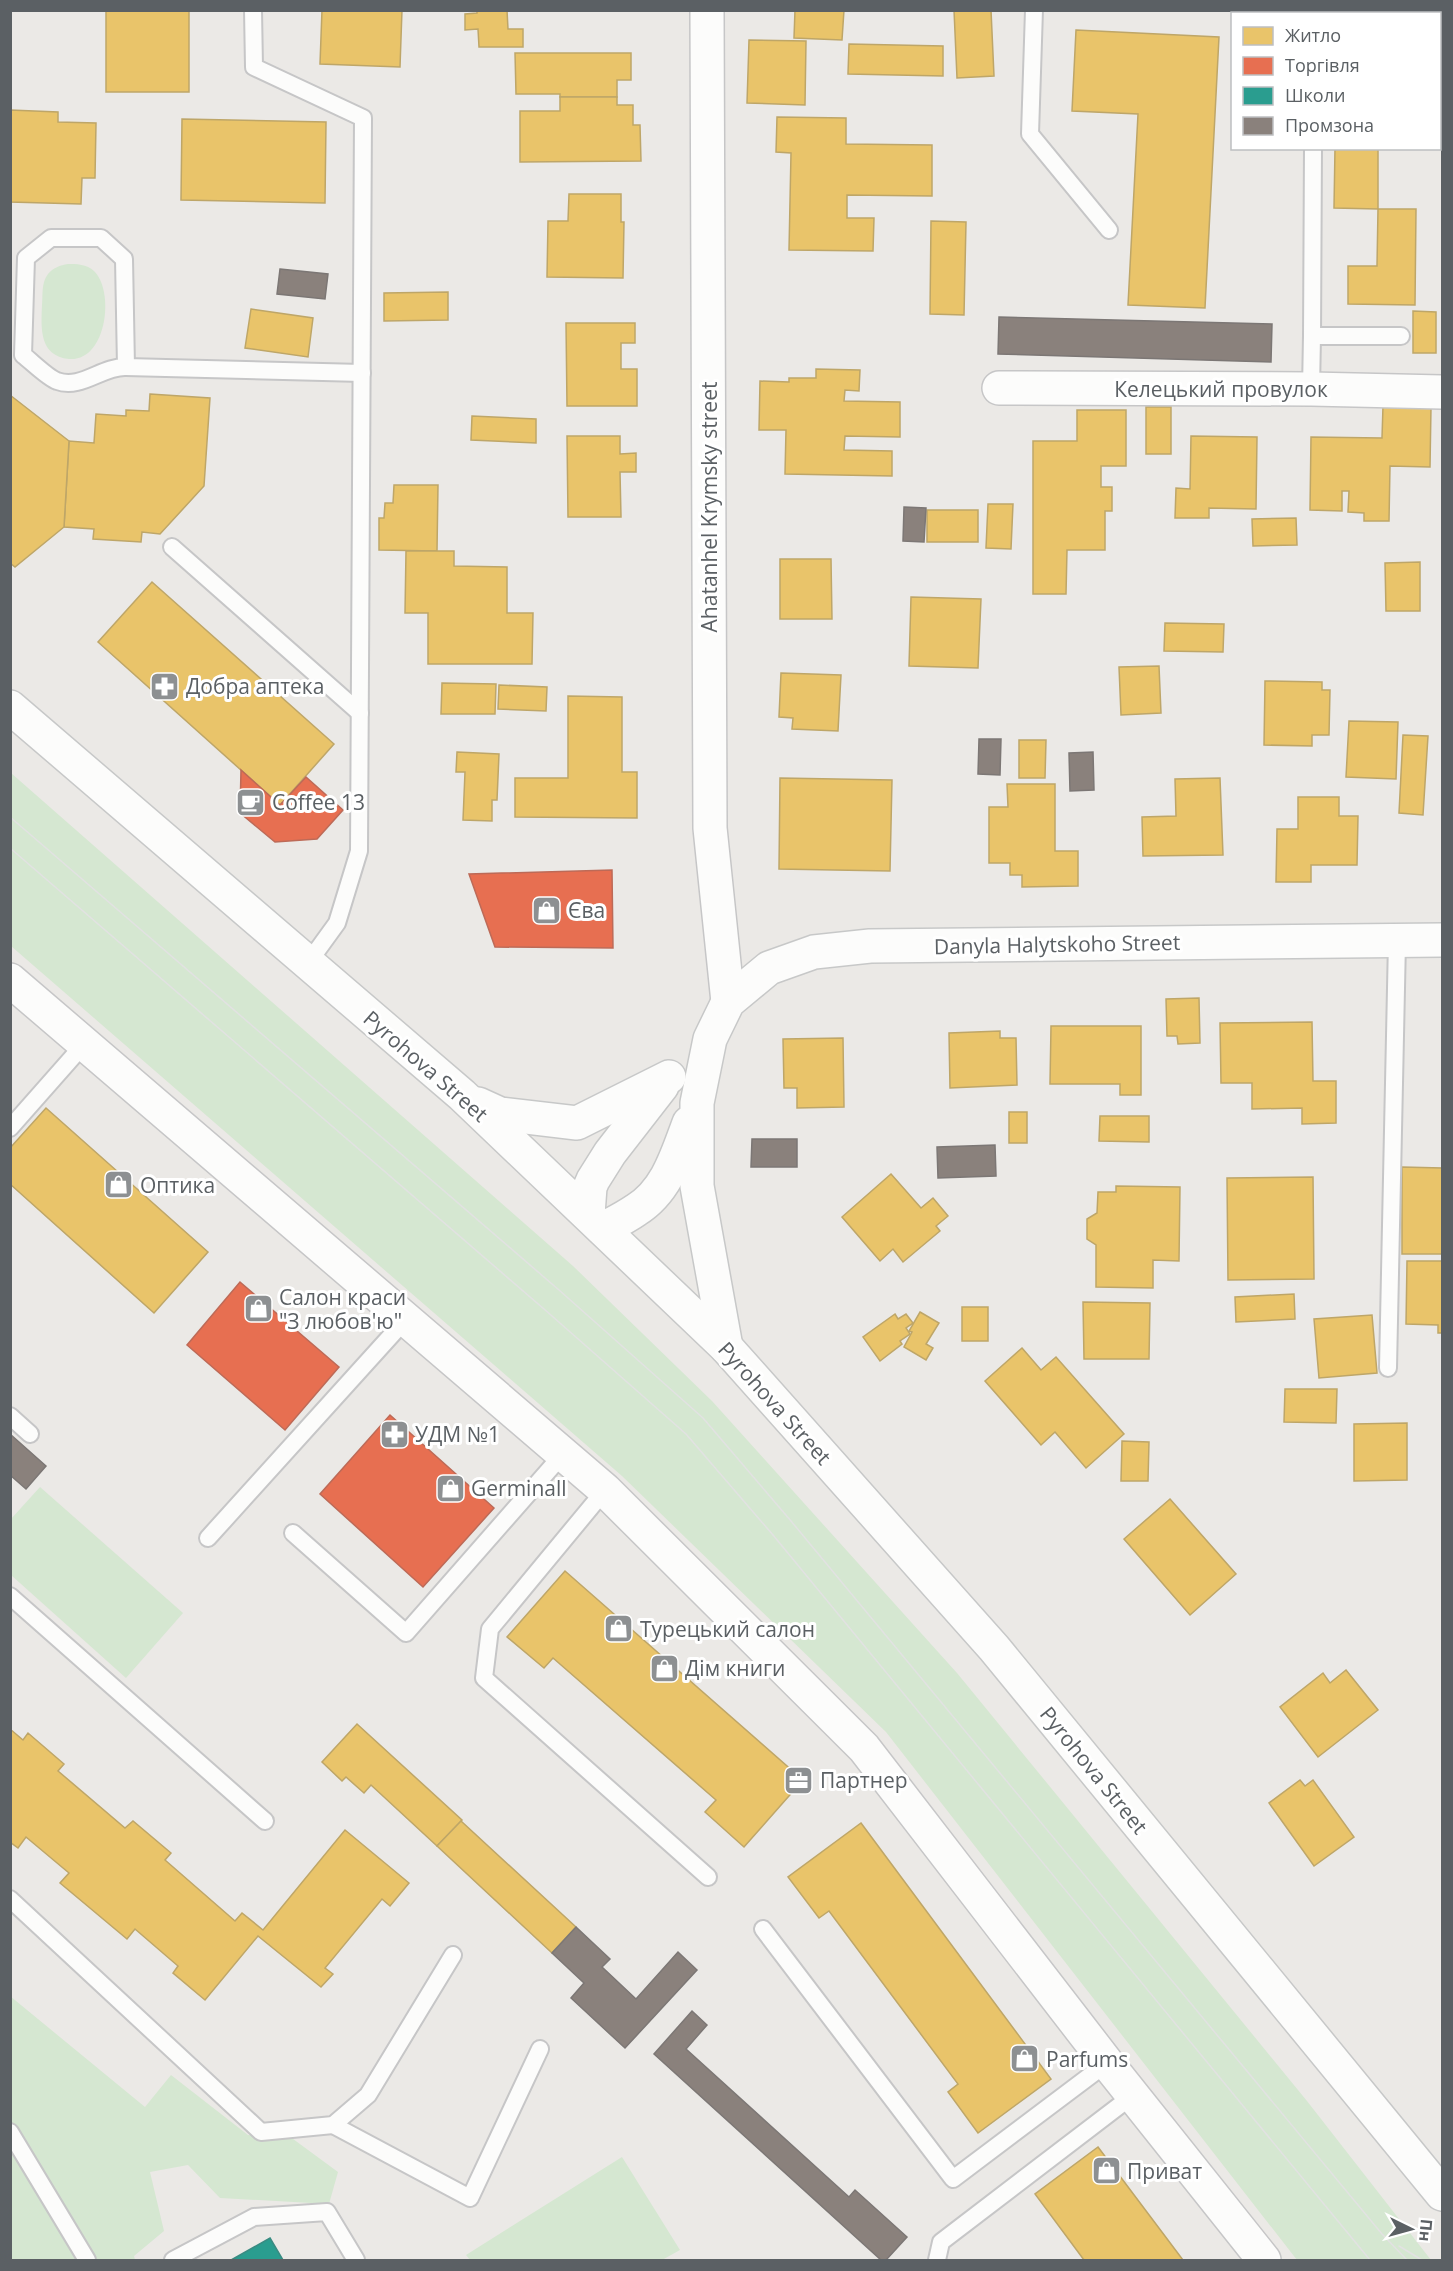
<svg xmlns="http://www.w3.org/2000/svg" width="1453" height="2271" font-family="'Open Sans',sans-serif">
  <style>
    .green { fill: #d5e7d1 }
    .homes { fill: #e9c46a; stroke: #bea668; stroke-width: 1.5 }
    .shops { fill: #e76f51; stroke: #bd6a57; stroke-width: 1.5 }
    .schools { fill: #2a9d8f; stroke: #398b82; stroke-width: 1.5 }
    .industry { fill: #8a817c; stroke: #7c7775; stroke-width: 1.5 }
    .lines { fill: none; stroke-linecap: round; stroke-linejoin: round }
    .lane-casing { stroke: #c6c6c7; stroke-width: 20 }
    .street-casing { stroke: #c6c6c7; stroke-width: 36 }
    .secondary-casing { stroke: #c7c8c8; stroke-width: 36 }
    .lane { stroke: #fcfcfb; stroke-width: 16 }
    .street { stroke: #fcfcfb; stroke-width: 33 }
    .secondary { stroke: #fcfcfb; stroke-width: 33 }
    .tram { stroke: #e2e2e2; stroke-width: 1.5 }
    .labels { text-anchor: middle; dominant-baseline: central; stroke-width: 6; stroke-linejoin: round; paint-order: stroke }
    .street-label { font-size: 21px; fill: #5b6064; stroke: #fff }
    .poi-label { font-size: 21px; fill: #5b6064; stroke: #fff; text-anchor: start }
  </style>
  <rect width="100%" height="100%" fill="#ebe9e6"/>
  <!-- green -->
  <g class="green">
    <path d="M 68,264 C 76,264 87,264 94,271 C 115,291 107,362 69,359 C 39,356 41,328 42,305 C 43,295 41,283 48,274 C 53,268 60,265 68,264 Z"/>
    <path d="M 11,773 L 573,1266 L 712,1401 L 957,1673 L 1307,2101 L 1431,2260 L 1297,2260 L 886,1732 L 622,1476 L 11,946 Z"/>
    <path d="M 40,1487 L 183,1613 L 126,1678 L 11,1575 L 11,1519 Z"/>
    <path d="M 10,1996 L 145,2107 L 171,2075 L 248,2135 L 289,2136 L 338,2172 L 329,2204 L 220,2198 L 188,2165 L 150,2172 L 164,2231 L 134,2256 L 135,2260 L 11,2260 Z"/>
    <path d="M 622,2157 L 680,2250 L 662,2260 L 470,2260 L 466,2255 Z"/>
  </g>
  <!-- homes -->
  <g class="homes">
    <rect x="106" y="10" width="83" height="82"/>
    <path d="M 322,10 L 402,10 L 400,67 L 320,64 Z"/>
    <path d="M 477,10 L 507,10 L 508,29 L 523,29 L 523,47 L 479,47 L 478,29 L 465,30 L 465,14 L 477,13 Z"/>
    <path d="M 795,10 L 844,10 L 842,40 L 794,38 Z"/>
    <path d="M 954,10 L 991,10 L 994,76 L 957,78 Z"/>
    <path d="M 1076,30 L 1219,37 L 1205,308 L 1128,305 L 1138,114 L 1072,111 Z"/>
    <path d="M 749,40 L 806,41 L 805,105 L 747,103 Z"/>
    <path d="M 849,44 L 943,46 L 943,76 L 848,74 Z"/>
    <path d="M 515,53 L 631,53 L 631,80 L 617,80 L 617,97 L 560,97 L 560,94 L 516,94 Z"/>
    <path d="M 560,97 L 617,97 L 617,105 L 633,105 L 633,125 L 640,125 L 641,161 L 520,162 L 520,111 L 560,111 Z"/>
    <path d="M 10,110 L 58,112 L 58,122 L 96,123 L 95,178 L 82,178 L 81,204 L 10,202 Z"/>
    <path d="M 777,117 L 846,118 L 846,144 L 932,145 L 932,196 L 847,195 L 847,218 L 874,218 L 873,251 L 789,250 L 791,153 L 776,152 Z"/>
    <path d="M 182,119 L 326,122 L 325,203 L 181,200 Z"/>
    <path d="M 1335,148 L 1378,148 L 1378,209 L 1334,208 Z"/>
    <path d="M 569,194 L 621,194 L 621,222 L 624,222 L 623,278 L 547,277 L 548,221 L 568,221 Z"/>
    <path d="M 1378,209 L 1416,209 L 1415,305 L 1348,304 L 1348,266 L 1377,266 Z"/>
    <path d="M 931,221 L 966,222 L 964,315 L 930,314 Z"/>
    <path d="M 448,292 L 448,320 L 384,321 L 384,293 Z"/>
    <path d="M 251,309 L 313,318 L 308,357 L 245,348 Z"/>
    <path d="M 1413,311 L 1436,312 L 1436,353 L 1413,353 Z"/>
    <path d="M 566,323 L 635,323 L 635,343 L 621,343 L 621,369 L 637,369 L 637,406 L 567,406 Z"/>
    <path d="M 816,369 L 860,370 L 859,391 L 845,390 L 844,401 L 900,402 L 900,437 L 845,436 L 844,450 L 892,451 L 892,476 L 785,474 L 786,430 L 759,430 L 760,381 L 789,382 L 789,378 L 816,378 Z"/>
    <path d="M 150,394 L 210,398 L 204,486 L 160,534 L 142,532 L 141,542 L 93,539 L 94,529 L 64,527 L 69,441 L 94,443 L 96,414 L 126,416 L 126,410 L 149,411 Z"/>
    <path d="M 10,395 L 69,441 L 64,527 L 15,567 L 10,563 Z"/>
    <path d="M 1383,406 L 1431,407 L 1430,467 L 1390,466 L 1389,521 L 1364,521 L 1364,513 L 1348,512 L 1349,491 L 1342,491 L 1342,511 L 1310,510 L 1311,437 L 1382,438 Z"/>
    <rect x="1146" y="407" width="25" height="47"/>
    <path d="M 1077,410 L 1126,410 L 1126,466 L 1101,466 L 1101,487 L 1112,487 L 1112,511 L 1105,511 L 1105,550 L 1067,550 L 1066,594 L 1033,594 L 1033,441 L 1077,441 Z"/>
    <path d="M 472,416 L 536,419 L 536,443 L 471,440 Z"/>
    <path d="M 567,436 L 620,436 L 620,454 L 636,453 L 636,472 L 620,472 L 621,517 L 568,517 Z"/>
    <path d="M 1191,436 L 1257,437 L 1256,509 L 1209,508 L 1209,518 L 1175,518 L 1176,488 L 1190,489 Z"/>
    <path d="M 394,485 L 438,485 L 437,551 L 379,550 L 379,518 L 384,518 L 385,503 L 393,503 Z"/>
    <path d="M 988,504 L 1013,504 L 1011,549 L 986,548 Z"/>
    <rect x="927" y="510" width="51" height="32"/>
    <path d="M 1296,518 L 1297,545 L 1253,546 L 1252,519 Z"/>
    <path d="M 406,551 L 454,551 L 454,566 L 507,567 L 507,613 L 533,613 L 532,664 L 428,664 L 428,613 L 405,613 Z"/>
    <path d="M 780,559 L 831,559 L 832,619 L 780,619 Z"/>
    <path d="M 1420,562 L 1420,611 L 1386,611 L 1385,563 Z"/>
    <path d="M 152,582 L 334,744 L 280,805 L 98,642 Z"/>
    <path d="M 911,597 L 981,599 L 978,668 L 909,666 Z"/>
    <path d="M 1165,623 L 1224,624 L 1223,652 L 1164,651 Z"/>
    <path d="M 1159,666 L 1161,713 L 1121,715 L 1119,667 Z"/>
    <path d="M 781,673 L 841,675 L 838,731 L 792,729 L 793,718 L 779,717 Z"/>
    <path d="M 1265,681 L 1322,682 L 1322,690 L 1330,690 L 1329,735 L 1312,735 L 1312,746 L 1264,745 Z"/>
    <path d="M 442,683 L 496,684 L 495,714 L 441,714 Z"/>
    <path d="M 499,685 L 547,687 L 546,711 L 498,709 Z"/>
    <path d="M 568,696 L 622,697 L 622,772 L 637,772 L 637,818 L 515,817 L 515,778 L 568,778 Z"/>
    <path d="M 1349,721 L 1398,722 L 1396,779 L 1346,777 Z"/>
    <path d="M 1403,735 L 1428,736 L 1423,815 L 1399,813 Z"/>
    <path d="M 1019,740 L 1046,740 L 1045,778 L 1019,778 Z"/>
    <path d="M 457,752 L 499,754 L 497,800 L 492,800 L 492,821 L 463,820 L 465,772 L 456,772 Z"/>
    <path d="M 780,778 L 892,780 L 890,871 L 779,869 Z"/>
    <path d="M 1220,778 L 1223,855 L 1143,856 L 1142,817 L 1176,816 L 1175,779 Z"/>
    <path d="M 1007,784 L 1055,784 L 1055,851 L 1078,851 L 1078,886 L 1022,887 L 1022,875 L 1010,875 L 1010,863 L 989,863 L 989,807 L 1008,807 Z"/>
    <path d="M 1298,797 L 1339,797 L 1339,816 L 1358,816 L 1357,865 L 1311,865 L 1311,882 L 1276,882 L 1277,829 L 1298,829 Z"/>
    <path d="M 1199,998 L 1200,1043 L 1178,1044 L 1177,1036 L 1167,1036 L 1166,999 Z"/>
    <path d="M 1312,1022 L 1313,1081 L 1336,1081 L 1336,1123 L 1302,1124 L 1302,1108 L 1252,1109 L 1252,1083 L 1221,1083 L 1220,1023 Z"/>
    <path d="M 1051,1026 L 1141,1026 L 1141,1095 L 1120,1095 L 1120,1084 L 1050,1084 Z"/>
    <path d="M 1000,1031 L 1000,1038 L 1016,1038 L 1017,1085 L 950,1088 L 949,1033 Z"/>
    <path d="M 843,1038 L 844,1107 L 797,1108 L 797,1088 L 784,1088 L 783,1039 Z"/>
    <path d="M 46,1108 L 208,1252 L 154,1313 L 10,1184 L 10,1148 Z"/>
    <rect x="1009" y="1112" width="18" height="31"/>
    <path d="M 1100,1116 L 1149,1116 L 1149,1142 L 1099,1141 Z"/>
    <path d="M 1402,1167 L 1442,1168 L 1442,1254 L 1402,1254 Z"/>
    <path d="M 891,1174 L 921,1208 L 933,1198 L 948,1216 L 936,1226 L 940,1231 L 903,1262 L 893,1249 L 880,1261 L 842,1217 Z"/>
    <path d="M 1313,1177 L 1314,1279 L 1228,1280 L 1227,1178 Z"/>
    <path d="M 1116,1186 L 1180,1187 L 1179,1261 L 1153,1260 L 1153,1288 L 1096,1287 L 1096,1245 L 1087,1239 L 1087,1219 L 1097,1213 L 1098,1192 L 1116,1192 Z"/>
    <path d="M 1407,1261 L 1442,1261 L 1442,1333 L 1438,1333 L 1438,1325 L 1406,1324 Z"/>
    <path d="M 1294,1294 L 1295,1319 L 1236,1322 L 1235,1297 Z"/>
    <path d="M 1083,1302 L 1150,1303 L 1149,1359 L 1084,1359 Z"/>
    <rect x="962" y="1307" width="26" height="34"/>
    <path d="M 920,1312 L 939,1323 L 926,1344 L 933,1348 L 926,1360 L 904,1347 L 912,1332 L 909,1331 Z"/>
    <path d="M 895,1314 L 898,1319 L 906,1314 L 913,1323 L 906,1328 L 910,1334 L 900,1341 L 902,1344 L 880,1361 L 863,1337 Z"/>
    <path d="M 1372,1315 L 1377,1373 L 1319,1378 L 1314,1319 Z"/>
    <path d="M 1022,1348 L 1041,1370 L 1056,1357 L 1124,1434 L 1086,1468 L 1055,1432 L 1041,1445 L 985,1381 Z"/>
    <path d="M 1285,1389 L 1337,1389 L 1336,1423 L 1284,1422 Z"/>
    <path d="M 1407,1423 L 1407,1480 L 1354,1481 L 1354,1424 Z"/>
    <path d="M 1122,1441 L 1149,1442 L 1148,1481 L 1121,1481 Z"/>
    <path d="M 1170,1499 L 1236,1574 L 1190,1615 L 1124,1539 Z"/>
    <path d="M 565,1571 L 803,1780 L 744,1847 L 705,1812 L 716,1800 L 553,1658 L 544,1668 L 507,1637 Z"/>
    <path d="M 1346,1670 L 1378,1710 L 1318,1757 L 1280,1707 L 1323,1673 L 1330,1683 Z"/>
    <path d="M 357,1724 L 462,1820 L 437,1846 L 371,1785 L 364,1793 L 346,1777 L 342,1781 L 322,1762 Z"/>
    <path d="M 10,1729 L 23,1740 L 28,1733 L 64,1764 L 58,1771 L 125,1828 L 133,1821 L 171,1853 L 165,1860 L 235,1921 L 242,1913 L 263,1930 L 345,1830 L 409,1883 L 390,1906 L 382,1899 L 325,1968 L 333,1974 L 321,1987 L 258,1936 L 205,2000 L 173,1973 L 178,1966 L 135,1929 L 127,1939 L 60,1883 L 69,1873 L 26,1837 L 18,1848 L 10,1842 Z"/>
    <path d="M 1300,1780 L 1305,1786 L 1313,1780 L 1354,1837 L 1314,1866 L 1269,1803 Z"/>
    <path d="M 461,1821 L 576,1927 L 552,1953 L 437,1846 Z"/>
    <path d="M 861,1823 L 1051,2079 L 978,2133 L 948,2092 L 958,2084 L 829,1911 L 819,1918 L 788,1877 Z"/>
    <path d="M 1098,2147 L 1183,2260 L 1084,2260 L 1035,2194 Z"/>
  </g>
  <!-- shops -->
  <g class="shops">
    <path d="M 241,770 L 280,805 L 306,777 L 343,810 L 317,839 L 275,842 L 240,813 Z"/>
    <path d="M 612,870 L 613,948 L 495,947 L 469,874 Z"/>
    <path d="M 240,1282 L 339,1367 L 285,1430 L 187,1345 Z"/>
    <path d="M 390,1415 L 494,1508 L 423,1587 L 320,1494 Z"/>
  </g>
  <!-- schools -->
  <path class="schools" d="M 270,2238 L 283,2260 L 231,2260 Z"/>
  <!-- industry -->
  <g class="industry">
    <path d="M 1377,10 L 1419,10 L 1419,14 L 1380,14 L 1377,13 Z"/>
    <path d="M 280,269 L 328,274 L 325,299 L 277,294 Z"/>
    <path d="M 999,317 L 1272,324 L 1271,362 L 998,354 Z"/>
    <path d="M 904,507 L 926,508 L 924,542 L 903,541 Z"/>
    <path d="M 979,739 L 1001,739 L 1000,775 L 978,774 Z"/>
    <path d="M 1093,752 L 1094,790 L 1070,791 L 1069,753 Z"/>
    <path d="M 752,1139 L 797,1139 L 797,1167 L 751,1167 Z"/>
    <path d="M 995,1145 L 996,1176 L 938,1178 L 937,1147 Z"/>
    <path d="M 10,1434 L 46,1466 L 26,1489 L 10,1475 Z"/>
    <path d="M 576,1927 L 610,1959 L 602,1967 L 636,1999 L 678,1952 L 697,1970 L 625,2048 L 571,1998 L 584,1983 L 552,1953 Z"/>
    <path d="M 692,2011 L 707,2025 L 686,2049 L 849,2197 L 855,2190 L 907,2237 L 886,2260 L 881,2260 L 654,2054 Z"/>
  </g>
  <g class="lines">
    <defs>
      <g id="lane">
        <path d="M 253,10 L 254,67 L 363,118 L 359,851 L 337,923 L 308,963"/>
        <path d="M 1034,10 L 1030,134 L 1109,230"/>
        <path d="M 1354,14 L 1354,10"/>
        <path d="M 1313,148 L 1312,336 L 1401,336"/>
        <path d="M 126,367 L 124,259 L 101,238 L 51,238 L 26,258 L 23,355 C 31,361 48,378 57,381 C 81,390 102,366 126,367 L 362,373"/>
        <path d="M 1311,389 L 1312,336"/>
        <path d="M 172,547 L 360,713"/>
        <path d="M 10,1128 L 85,1043"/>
        <path d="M 1388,1368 L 1397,941"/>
        <path d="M 10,1416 L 30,1434"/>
        <path d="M 605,1490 L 490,1629 L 484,1678 L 708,1877"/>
        <path d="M 293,1533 L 406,1633 L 563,1454"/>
        <path d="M 208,1538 L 407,1318"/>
        <path d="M 10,1596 L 265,1821"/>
        <path d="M 10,1899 L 261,2132 L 333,2125 L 368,2095 L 453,1955"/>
        <path d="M 763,1929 L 953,2179 L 1107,2063"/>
        <path d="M 333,2125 L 470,2198 L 540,2049"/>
        <path d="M 10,2132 L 87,2260"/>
        <path d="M 173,2260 L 254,2217 L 327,2212 L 356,2260"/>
        <path d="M 937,2260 L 941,2242 L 1132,2096"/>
      </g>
      <g id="street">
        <path d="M 707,10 L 710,828 L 728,1002"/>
        <path d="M 999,388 L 1311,389 L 1442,392"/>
        <path d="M 10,980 L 605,1490 L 864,1748 L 1107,2063 L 1264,2260"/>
      </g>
      <g id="secondary">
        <path d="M 10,707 L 462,1095 L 726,1347 L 994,1648 L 1442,2194"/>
        <path d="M 478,1104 L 500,1114 L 577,1123 L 669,1077"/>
        <path d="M 588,1214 L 590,1187 L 593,1180 L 610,1153 L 662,1086"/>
        <path d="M 603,1229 C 614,1223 626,1217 636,1210 C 667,1191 677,1155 689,1123"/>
        <path d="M 726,1347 L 697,1186 L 697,1103 L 710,1039 L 728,1002 L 769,968 L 814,952 L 870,946 L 1442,940"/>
      </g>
    </defs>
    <!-- lane casing -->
    <use href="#lane" class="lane-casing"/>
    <!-- street casing -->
    <use href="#street" class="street-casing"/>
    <!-- secondary casing -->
    <use href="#secondary" class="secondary-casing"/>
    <!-- lane -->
    <use href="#lane" class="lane"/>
    <!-- street -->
    <use href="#street" class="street"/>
    <!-- secondary -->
    <use href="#secondary" class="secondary"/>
    <!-- tram -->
    <g class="tram">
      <path d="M 10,817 L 559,1290 L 703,1418 L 791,1521 L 1382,2234 L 1407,2260"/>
      <path d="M 10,848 L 544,1309 L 686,1434 L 773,1535 L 1370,2260"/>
      <path d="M 1399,2246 L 1422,2260"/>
    </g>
  </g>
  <!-- icons -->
  <defs>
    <symbol id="pharmacy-square" viewBox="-11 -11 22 22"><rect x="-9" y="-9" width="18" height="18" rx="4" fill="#8d9092" stroke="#fff"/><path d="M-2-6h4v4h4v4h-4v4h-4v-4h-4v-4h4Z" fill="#fff"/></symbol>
    <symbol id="cafe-square" viewBox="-11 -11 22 22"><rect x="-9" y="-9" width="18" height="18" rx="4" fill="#8d9092" stroke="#fff"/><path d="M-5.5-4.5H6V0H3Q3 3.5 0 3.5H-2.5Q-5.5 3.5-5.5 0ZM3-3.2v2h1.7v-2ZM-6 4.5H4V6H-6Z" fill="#fff"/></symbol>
    <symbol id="shop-square" viewBox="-11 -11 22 22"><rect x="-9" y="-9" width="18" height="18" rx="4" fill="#8d9092" stroke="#fff"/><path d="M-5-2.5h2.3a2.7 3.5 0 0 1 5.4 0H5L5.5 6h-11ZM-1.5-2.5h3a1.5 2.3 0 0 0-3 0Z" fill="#fff"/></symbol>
    <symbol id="office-square" viewBox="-11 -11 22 22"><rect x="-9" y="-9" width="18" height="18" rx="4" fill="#8d9092" stroke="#fff"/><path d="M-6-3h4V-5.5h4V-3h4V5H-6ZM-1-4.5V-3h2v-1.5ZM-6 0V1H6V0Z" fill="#fff"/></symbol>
  </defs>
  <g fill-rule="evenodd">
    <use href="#pharmacy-square" x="148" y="670" width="33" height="33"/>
    <use href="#cafe-square" x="234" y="786" width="33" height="33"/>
    <use href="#shop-square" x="530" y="894" width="33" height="33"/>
    <use href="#shop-square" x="102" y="1168" width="33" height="33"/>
    <use href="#shop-square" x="242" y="1292" width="33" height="33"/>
    <use href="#pharmacy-square" x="378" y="1418" width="33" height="33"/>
    <use href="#shop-square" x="434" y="1472" width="33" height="33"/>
    <use href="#shop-square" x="602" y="1612" width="33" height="33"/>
    <use href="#shop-square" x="648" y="1652" width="33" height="33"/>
    <use href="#office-square" x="782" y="1764" width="33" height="33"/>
    <use href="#shop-square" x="1008" y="2042" width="33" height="33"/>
    <use href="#shop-square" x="1090" y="2154" width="33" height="33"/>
  </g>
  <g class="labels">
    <!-- street labels -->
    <g class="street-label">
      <text x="1221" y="389">Келецький провулок</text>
      <text transform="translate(709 507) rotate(-90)">Ahatanhel Krymsky street</text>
      <text transform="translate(1057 944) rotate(-1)">Danyla Halytskoho Street</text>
      <text transform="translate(426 1066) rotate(41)">Pyrohova Street</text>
      <text transform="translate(775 1403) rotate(48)">Pyrohova Street</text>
      <text transform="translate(1094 1770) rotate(51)">Pyrohova Street</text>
    </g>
    <!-- poi labels -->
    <g class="poi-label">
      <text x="186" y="686">Добра аптека</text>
      <text x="272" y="802">Coffee 13</text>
      <text x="568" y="910">Єва</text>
      <text x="140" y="1185">Оптика</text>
      <text x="279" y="1297">Салон краси<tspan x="279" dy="24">"З любов'ю"</tspan></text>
      <text x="415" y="1434">УДМ №1</text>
      <text x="471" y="1488">Germinall</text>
      <text x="640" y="1629">Турецький салон</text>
      <text x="685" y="1668">Дім книги</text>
      <text x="820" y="1780">Партнер</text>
      <text x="1046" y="2059">Parfums</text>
      <text x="1127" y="2171">Приват</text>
    </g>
  </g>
  <!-- border -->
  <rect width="1453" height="2271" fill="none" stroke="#5b6064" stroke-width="24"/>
  <!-- legend -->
  <rect x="1231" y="12" width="210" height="138" fill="#ffffff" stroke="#bdbfc1" stroke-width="1.5"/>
  <rect x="1243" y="27" width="30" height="18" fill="#e9c46a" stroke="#bdbfc1" stroke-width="1.5"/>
  <text x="1285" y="42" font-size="18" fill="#5b6064">Житло</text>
  <rect x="1243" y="57" width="30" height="18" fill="#e76f51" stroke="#bdbfc1" stroke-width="1.5"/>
  <text x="1285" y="72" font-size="18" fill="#5b6064">Торгівля</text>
  <rect x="1243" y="87" width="30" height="18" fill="#2a9d8f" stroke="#bdbfc1" stroke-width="1.5"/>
  <text x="1285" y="102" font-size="18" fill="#5b6064">Школи</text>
  <rect x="1243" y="117" width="30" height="18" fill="#8a817c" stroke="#bdbfc1" stroke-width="1.5"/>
  <text x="1285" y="132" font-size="18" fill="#5b6064">Промзона</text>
  <!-- north arrow -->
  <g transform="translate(1411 2229) rotate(95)" stroke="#ffffff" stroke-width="4.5" paint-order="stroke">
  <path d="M0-4.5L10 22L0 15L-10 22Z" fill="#5b6064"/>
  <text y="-9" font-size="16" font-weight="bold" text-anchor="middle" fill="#5b6064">Пн</text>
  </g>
</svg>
